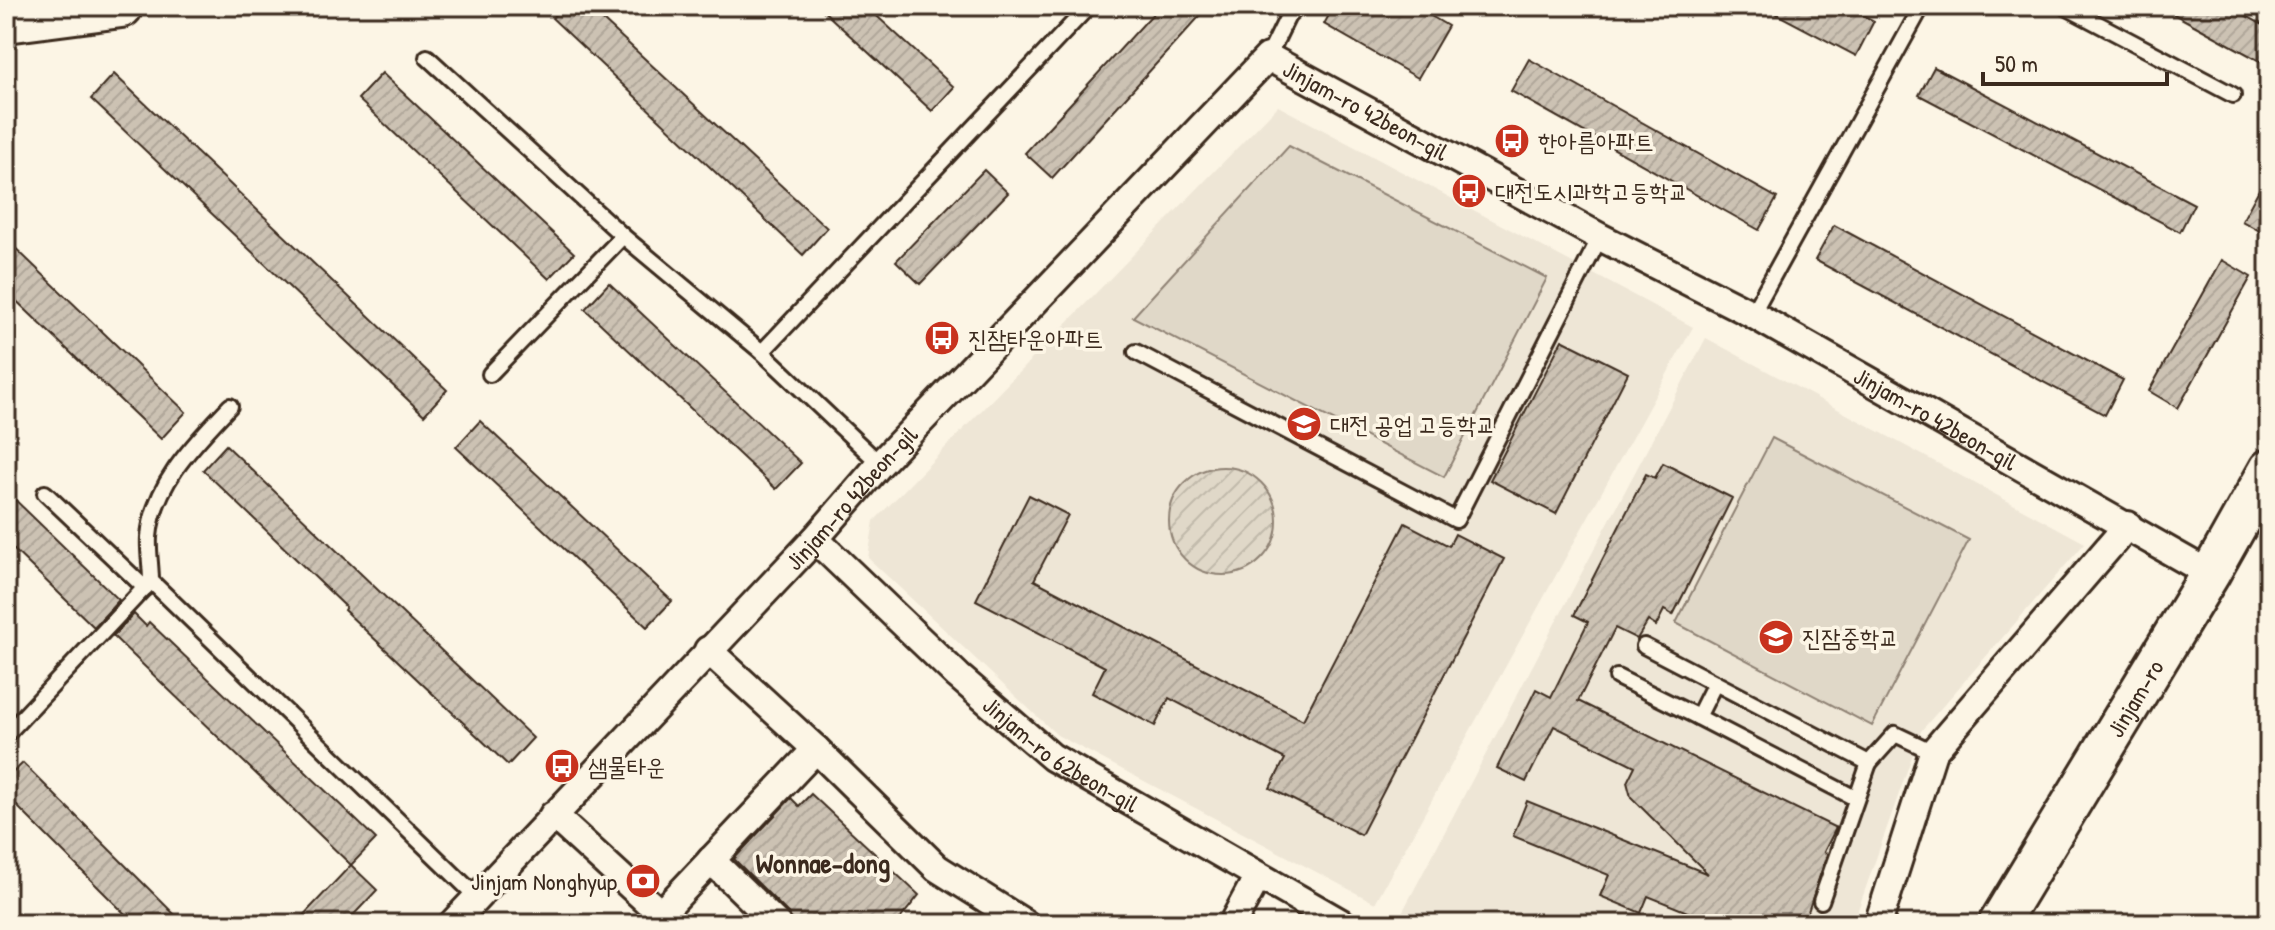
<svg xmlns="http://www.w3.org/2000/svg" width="2275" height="930" font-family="'Patrick Hand','Poor Story',sans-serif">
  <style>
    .built { fill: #eee6d6 }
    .park { fill: #e0d8c8; stroke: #8e8173; stroke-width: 2 }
    .garden { fill: url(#garden-furrows); stroke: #8e8173; stroke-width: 2 }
    .building { fill: url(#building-hatch); stroke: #3b2a1e; stroke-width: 2 }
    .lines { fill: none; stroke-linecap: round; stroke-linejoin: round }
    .lane-casing { stroke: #3b2a1e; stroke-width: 20 }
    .street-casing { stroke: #3b2a1e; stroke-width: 32 }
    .secondary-casing { stroke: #3b2a1e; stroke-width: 44 }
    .primary-casing { stroke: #3b2a1e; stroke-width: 48 }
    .lane { stroke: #fcf5e5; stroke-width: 14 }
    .street { stroke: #fcf5e5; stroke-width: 26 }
    .secondary { stroke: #fcf5e5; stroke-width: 38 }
    .primary { stroke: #fcf5e5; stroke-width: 42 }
    .labels { text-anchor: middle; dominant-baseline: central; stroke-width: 7; stroke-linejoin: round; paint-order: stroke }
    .street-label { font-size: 24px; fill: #3b2a1e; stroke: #fcf5e5 }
    .poi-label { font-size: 24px; fill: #3b2a1e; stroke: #fcf5e5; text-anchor: start }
    .quarter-label { font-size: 28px; font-weight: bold; fill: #3b2a1e; stroke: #fcf5e5 }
  </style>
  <defs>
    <pattern id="garden-furrows" width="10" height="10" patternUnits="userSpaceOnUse" patternTransform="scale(2)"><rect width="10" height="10" fill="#e0d8c8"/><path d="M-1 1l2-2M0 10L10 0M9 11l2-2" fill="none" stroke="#c1baab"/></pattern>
    <pattern id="building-hatch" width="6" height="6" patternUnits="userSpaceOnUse" patternTransform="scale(2)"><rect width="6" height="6" fill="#ccc2b3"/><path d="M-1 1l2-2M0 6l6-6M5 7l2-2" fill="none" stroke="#b0a79a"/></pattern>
  </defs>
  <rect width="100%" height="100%" fill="#fcf5e5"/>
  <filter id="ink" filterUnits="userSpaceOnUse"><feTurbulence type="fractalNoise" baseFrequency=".0125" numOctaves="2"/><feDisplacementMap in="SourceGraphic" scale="16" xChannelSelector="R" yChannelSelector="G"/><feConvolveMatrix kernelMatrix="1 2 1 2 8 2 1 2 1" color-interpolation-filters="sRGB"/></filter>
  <g filter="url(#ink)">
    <!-- built -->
    <g class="built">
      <path d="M 1278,106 L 1693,327 L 1375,903 L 1057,735 L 868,558 L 874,521 Z"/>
      <path d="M 1706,338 L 2085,543 L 1921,731 L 1853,924 L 1396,924 Z"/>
    </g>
    <!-- park -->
    <g class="park">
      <path d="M 1289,146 L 1547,278 L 1444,477 L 1133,317 Z"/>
      <path d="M 1772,438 L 1969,540 L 1872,726 L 1676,623 Z"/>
    </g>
    <!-- garden -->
    <circle class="garden" cx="1223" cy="521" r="54"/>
    <!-- building -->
    <g class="building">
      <path d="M 563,6 L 588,6 L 827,228 L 803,255 L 552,18 Z"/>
      <path d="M 818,6 L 866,6 L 954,87 L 932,111 Z"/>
      <path d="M 1160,6 L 1209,6 L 1052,178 L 1025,153 Z"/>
      <path d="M 1334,6 L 1414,6 L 1448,26 L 1418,78 L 1324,24 Z"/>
      <path d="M 1761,6 L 1846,6 L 1874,21 L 1856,56 Z"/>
      <path d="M 2159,6 L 2228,6 L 2269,28 L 2269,66 Z"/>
      <path d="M 1529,59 L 1777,198 L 1759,230 L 1511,91 Z"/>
      <path d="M 1934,67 L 2194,204 L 2180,232 L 1919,95 Z"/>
      <path d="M 382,73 L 574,253 L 549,279 L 358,99 Z"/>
      <path d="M 114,74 L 447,390 L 424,415 L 91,99 Z"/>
      <path d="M 984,170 L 1008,193 L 920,284 L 896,261 Z"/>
      <path d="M 2269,171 L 2269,236 L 2242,221 Z"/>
      <path d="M 1834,225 L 2123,380 L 2105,415 L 1815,260 Z"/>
      <path d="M 6,239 L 186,412 L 161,439 L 6,291 Z"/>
      <path d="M 2222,260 L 2251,277 L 2178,408 L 2149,391 Z"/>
      <path d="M 609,283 L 801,463 L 776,489 L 585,309 Z"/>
      <path d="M 1562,340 L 1628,373 L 1556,514 L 1490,480 Z"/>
      <path d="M 480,421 L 672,601 L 647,627 L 456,447 Z"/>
      <path d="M 226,445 L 533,738 L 508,765 L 344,610 L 346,607 L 203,470 Z"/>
      <path d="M 1663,463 L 1732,498 L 1673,615 L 1664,610 L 1656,626 L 1648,621 L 1637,639 L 1615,628 L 1578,701 L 1836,828 L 1824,852 L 1827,854 L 1804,924 L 1717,924 L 1648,896 L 1641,913 L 1600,896 L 1609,875 L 1513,836 L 1527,801 L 1708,874 L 1631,797 L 1627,782 L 1635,766 L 1554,726 L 1526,782 L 1497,768 L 1536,689 L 1551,697 L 1588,622 L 1574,615 L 1646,474 L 1655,478 Z"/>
      <path d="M 6,491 L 119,600 L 94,627 L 6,542 Z"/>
      <path d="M 1029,495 L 1068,515 L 1034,580 L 1303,720 L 1405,523 L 1449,546 L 1455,534 L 1504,559 L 1361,835 L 1270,788 L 1285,759 L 1169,698 L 1155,726 L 1092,693 L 1105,667 L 976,600 Z"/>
      <path d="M 134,614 L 146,626 L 149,622 L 376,839 L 351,865 L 377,890 L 345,924 L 295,924 L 351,865 L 113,636 Z"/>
      <path d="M 23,763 L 184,924 L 135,924 L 6,795 L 6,779 Z"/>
      <path d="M 811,794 L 919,895 L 896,924 L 793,924 L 788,913 L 734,859 L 791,798 L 799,806 Z"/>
    </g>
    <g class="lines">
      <defs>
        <g id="lane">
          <path d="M 2064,6 L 2233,95"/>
          <path d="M 427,57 L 623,236 L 762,352 L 880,464"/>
          <path d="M 1268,57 L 1288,16 L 1299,6"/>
          <path d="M 1752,314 L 1922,6"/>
          <path d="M 762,352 L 1089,6"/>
          <path d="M 1136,352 L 1456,520 L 1600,237"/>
          <path d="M 490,374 L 623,236"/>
          <path d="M 230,406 C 196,442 153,484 149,537 C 148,551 151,566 151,581 L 477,897"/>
          <path d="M 45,493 L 145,588"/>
          <path d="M 1644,646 L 1869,763 L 1895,734 L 1933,752"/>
          <path d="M 1617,677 L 1698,717 L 1715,683"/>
          <path d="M 1698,717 L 1855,798"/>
          <path d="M 6,735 L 151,581"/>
          <path d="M 1821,901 L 1869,763"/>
        </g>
        <g id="street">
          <path id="s1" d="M 815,539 L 958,676 L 1052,757 L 1343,924"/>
          <path d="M 708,650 L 816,749 L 937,868 L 1026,924"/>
          <path d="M 553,815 L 661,914"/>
          <path d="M 711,860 L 777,924"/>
          <path id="s2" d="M 452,924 L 815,539 L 880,464 L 1268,57 L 1600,237 L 1752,314 L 2210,574"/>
          <path d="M 651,924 L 816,749"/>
          <path d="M 1232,924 L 1258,876"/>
          <path d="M 1878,924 L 1933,752 L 2128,525"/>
        </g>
        <g id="secondary">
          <path id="s3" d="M 1998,924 L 2210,574 L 2269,469"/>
        </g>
        <path id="primary" d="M 6,21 L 121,6"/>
      </defs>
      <!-- lane casing -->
      <use href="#lane" class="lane-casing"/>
      <!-- street casing -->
      <use href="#street" class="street-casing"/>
      <!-- secondary casing -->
      <use href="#secondary" class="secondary-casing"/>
      <!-- primary casing -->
      <use href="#primary" class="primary-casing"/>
      <!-- lane -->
      <use href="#lane" class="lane"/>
      <!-- street -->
      <use href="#street" class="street"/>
      <!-- secondary -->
      <use href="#secondary" class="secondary"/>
      <!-- primary -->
      <use href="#primary" class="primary"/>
    </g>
  </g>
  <!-- icons -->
  <defs>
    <symbol id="bus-disc" viewBox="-11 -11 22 22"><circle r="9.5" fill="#c8321e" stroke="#fcf5e5"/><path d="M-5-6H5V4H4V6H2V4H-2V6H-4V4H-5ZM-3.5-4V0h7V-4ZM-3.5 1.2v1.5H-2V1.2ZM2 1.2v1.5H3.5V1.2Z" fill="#fff"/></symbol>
    <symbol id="school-disc" viewBox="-11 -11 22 22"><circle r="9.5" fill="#c8321e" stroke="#fcf5e5"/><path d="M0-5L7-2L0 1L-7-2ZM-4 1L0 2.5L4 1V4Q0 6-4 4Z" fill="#fff"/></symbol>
    <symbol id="bank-disc" viewBox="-11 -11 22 22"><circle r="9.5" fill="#c8321e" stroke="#fcf5e5"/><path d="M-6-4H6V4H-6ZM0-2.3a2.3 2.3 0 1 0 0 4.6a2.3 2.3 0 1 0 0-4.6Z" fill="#fff"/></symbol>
  </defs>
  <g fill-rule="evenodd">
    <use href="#bus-disc" x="1492" y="121" width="40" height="40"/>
    <use href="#bus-disc" x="1449" y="171" width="40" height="40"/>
    <use href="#bus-disc" x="922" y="318" width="40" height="40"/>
    <use href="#school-disc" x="1284" y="404" width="40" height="40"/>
    <use href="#school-disc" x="1756" y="617" width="40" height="40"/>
    <use href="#bus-disc" x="542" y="746" width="40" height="40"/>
    <use href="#bank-disc" x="623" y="861" width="40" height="40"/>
  </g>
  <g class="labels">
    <!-- street labels -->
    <g class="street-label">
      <text stroke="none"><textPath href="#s2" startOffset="1302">Jinjam-ro 42beon-gil</textPath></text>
      <text stroke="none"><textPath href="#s2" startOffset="1950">Jinjam-ro 42beon-gil</textPath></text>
      <text stroke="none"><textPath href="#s2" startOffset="584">Jinjam-ro 42beon-gil</textPath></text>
      <text stroke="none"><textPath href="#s3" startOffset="264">Jinjam-ro</textPath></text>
      <text stroke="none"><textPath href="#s1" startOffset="328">Jinjam-ro 62beon-gil</textPath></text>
    </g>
    <!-- poi labels -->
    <g class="poi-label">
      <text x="1538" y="141">한아름아파트</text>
      <text x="1495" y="191">대전도시과학고등학교</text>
      <text x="968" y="338">진잠타운아파트</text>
      <text x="1330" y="424">대전 공업 고등학교</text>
      <text x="1802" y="637">진잠중학교</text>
      <text x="588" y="766">샘물타운</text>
      <text x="617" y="881" text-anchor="end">Jinjam Nonghyup</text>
    </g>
    <!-- quarter labels -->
    <g class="quarter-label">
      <text x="823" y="863">Wonnae-dong</text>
    </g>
  </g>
  <!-- margin -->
  <rect width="2275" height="930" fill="none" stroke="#fcf5e5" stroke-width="32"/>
  <rect x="16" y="16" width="2243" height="898" fill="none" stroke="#3b2a1e" stroke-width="3" filter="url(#ink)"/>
  <!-- scale -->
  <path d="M1983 72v12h184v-12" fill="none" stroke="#3b2a1e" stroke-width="4"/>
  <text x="1995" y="72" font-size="24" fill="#3b2a1e" stroke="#fcf5e5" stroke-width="6" paint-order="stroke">50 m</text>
</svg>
